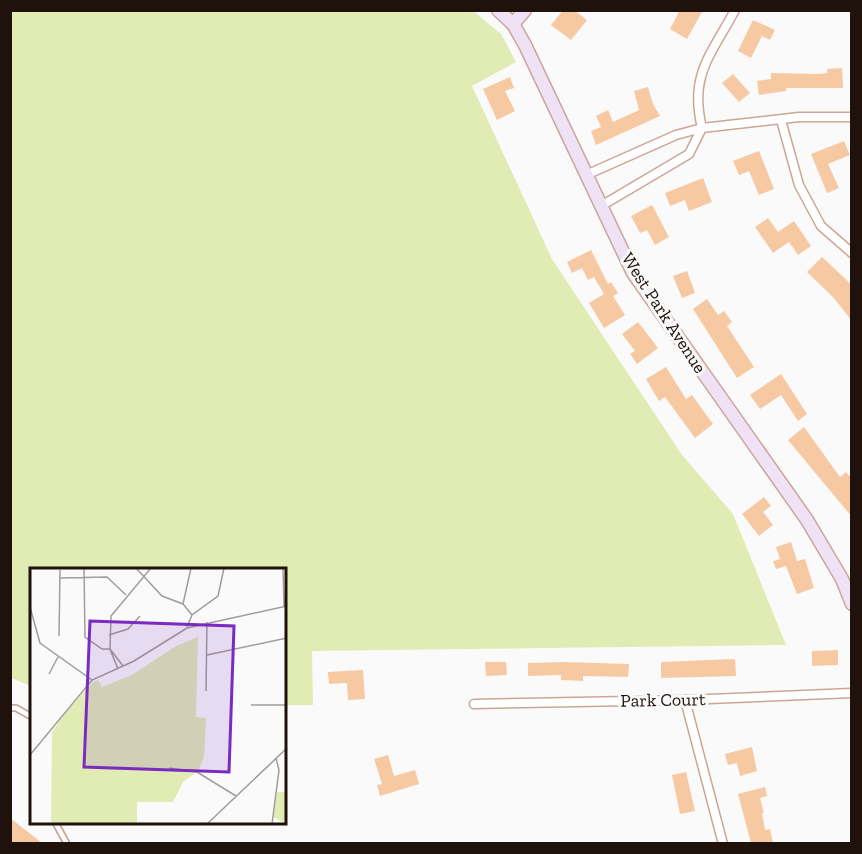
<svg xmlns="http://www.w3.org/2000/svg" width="862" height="854" font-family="'Zilla Slab',serif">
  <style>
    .green { fill: #e1ebb4 }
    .building { fill: #f7c9a3 }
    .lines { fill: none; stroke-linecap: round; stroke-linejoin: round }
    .lane-casing { stroke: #cba697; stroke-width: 8 }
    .street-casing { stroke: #cba697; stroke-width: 11 }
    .secondary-casing { stroke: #cba697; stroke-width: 15 }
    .lane { stroke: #fff; stroke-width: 4.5 }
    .street { stroke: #fff; stroke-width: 8 }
    .secondary { stroke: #f0e2f6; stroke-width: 12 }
    .labels { text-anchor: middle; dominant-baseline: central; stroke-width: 6; stroke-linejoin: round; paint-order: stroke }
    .street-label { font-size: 18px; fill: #1f120d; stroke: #fafafa }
    .inset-road { fill: none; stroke: #a29d9b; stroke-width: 1.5 }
    .view { fill: #7b2cbf; fill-opacity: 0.15; stroke: #7b2cbf; stroke-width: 3 }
    .inset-edge { fill: none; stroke: #1f120d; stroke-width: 3 }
  </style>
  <rect width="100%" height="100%" fill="#fafafa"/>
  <!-- green -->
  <path class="green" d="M 10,11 L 473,11 L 501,34 L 516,62 L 472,86 L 552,259 L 682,455 L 733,514 L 786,645 L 312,651 L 313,705 L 285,705 L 285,569 L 32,569 L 31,686 L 11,678 Z"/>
  <!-- building -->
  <g class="building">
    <path d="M 563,10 L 574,10 L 587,20 L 571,40 L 551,25 Z"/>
    <path d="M 680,10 L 703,10 L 687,39 L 670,29 Z"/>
    <path d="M 753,20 L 775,30 L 770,40 L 762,36 L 751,58 L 738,51 Z"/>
    <path d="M 842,68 L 843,88 L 786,88 L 786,91 L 759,95 L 757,81 L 771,79 L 771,73 L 818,74 L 827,73 L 827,69 Z"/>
    <path d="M 733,74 L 750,93 L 739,102 L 722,83 Z"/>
    <path d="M 510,77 L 514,88 L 505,91 L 515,111 L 497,120 L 483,89 Z"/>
    <path d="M 648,87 L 653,104 L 660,116 L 596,145 L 591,131 L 601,127 L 596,116 L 608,110 L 613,122 L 639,110 L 634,91 Z"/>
    <path d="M 844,141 L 850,155 L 828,164 L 839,188 L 827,193 L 811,154 Z"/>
    <path d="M 759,151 L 774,189 L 759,195 L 749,171 L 739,175 L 733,161 Z"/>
    <path d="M 703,178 L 712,202 L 689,211 L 685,200 L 670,206 L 665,193 Z"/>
    <path d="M 652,205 L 669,237 L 655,245 L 647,230 L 640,233 L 631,216 Z"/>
    <path d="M 768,218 L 778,232 L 794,221 L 811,246 L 798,255 L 789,242 L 773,253 L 755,227 Z"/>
    <path d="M 591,250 L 608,284 L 611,282 L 618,293 L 613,296 L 625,315 L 604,328 L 589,303 L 604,294 L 594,277 L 588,280 L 582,268 L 572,273 L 567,262 Z"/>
    <path d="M 822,257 L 852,285 L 852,321 L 833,297 L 807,272 Z"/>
    <path d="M 687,271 L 695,293 L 682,298 L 673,276 Z"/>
    <path d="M 707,299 L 718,315 L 724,311 L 732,322 L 727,326 L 754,367 L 737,378 L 693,309 Z"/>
    <path d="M 638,322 L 658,348 L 637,364 L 630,354 L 635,351 L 622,334 Z"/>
    <path d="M 666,367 L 686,399 L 692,395 L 713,424 L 695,438 L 665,397 L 659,401 L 646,379 Z"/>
    <path d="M 781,374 L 807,414 L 798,421 L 781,395 L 760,409 L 750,395 Z"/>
    <path d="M 804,427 L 840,477 L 846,472 L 852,479 L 852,517 L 788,440 Z"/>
    <path d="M 764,497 L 771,506 L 763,512 L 773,525 L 759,536 L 742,514 Z"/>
    <path d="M 791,542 L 797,561 L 805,559 L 814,588 L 797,594 L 786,566 L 776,569 L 773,561 L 780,559 L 776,547 Z"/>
    <path d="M 838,650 L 838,665 L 812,666 L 812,651 Z"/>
    <path d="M 735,659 L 736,676 L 661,678 L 661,662 Z"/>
    <path d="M 485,662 L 506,662 L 507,675 L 486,676 Z"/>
    <path d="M 563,662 L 629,664 L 628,677 L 583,676 L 583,681 L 561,680 L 561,675 L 528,676 L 528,663 Z"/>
    <path d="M 363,670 L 365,699 L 348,700 L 347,683 L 329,684 L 328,672 Z"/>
    <path d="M 752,747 L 757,771 L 740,776 L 737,763 L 728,765 L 725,754 Z"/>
    <path d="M 388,755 L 394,776 L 415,770 L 419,784 L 380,796 L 377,785 L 382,784 L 374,759 Z"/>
    <path d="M 686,772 L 695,811 L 680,814 L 672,775 Z"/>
    <path d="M 765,787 L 767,796 L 760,798 L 764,813 L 762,813 L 765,830 L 770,829 L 773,843 L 751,843 L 738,794 Z"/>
    <path d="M 10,818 L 42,843 L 10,843 Z"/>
  </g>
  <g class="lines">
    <defs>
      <g id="lane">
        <path d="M 10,708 L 16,708 L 32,717"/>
        <path d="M 55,822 L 67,844"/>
      </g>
      <g id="street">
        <path d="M 781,120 L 799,185 L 821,226 L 852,253"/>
        <path d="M 702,128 C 689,75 711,55 735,10"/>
        <path d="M 586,175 L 676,135 L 702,128 L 799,117 L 852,117"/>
        <path d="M 601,206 L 689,154 L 702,128"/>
        <path d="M 685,700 L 723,844"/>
        <path d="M 474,704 L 685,700 L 852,693"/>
      </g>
      <g id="secondary">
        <path d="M 498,10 L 513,24 L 525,45 L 633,273 L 807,520 L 842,579 L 852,604"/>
        <path d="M 513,24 L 525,10"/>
      </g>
    </defs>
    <!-- lane casing -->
    <use href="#lane" class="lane-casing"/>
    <!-- street casing -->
    <use href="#street" class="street-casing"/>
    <!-- secondary casing -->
    <use href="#secondary" class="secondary-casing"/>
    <!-- lane -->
    <use href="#lane" class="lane"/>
    <!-- street -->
    <use href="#street" class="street"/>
    <!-- secondary -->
    <use href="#secondary" class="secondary"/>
  </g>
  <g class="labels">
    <!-- street labels -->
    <g class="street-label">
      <text transform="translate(664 313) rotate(57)">West Park Avenue</text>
      <text transform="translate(663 700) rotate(-1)">Park Court</text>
    </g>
  </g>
  <!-- overview -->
  <g transform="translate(30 568)">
    <rect width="256" height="256" fill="#fafafa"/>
    <path d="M 168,69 L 166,149 L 176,150 L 174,189 L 168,203 L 153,214 L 143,234 L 107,234 L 107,256 L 21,256 L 22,164 L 36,144 L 63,114 L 68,112 L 72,119 L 102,107 L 146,78 ZM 247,224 L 256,224 L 256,256 L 243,249 Z" fill="#e1ebb4"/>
    <path class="inset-road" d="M 54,0 L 55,69 L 72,81 L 80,81M 106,0 L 132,28 L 153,36 L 162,47M 253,0 L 254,39M 30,10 L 77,9 L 96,27M 153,36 L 161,0M 0,39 L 10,75 L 62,112M 157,59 L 162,47 L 188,28 L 194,0M 79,67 L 98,61 L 110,48M 29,68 L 30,2M 80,81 L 93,98M 177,87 L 257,70M 88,101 L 80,81 L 81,48 L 121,0M 19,106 L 28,89M 176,123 L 177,54M 221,137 L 257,137M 0,187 L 62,112 L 104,93 L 157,60 L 257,38M 139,200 L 167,204 L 206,228M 177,256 L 257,180M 242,256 L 249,202 L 246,190"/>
    <path class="view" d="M 60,53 L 204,58 L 199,204 L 54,199 Z"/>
    <rect width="256" height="256" class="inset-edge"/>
  </g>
  <!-- border -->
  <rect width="862" height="854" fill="none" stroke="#1f120d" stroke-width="24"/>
</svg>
